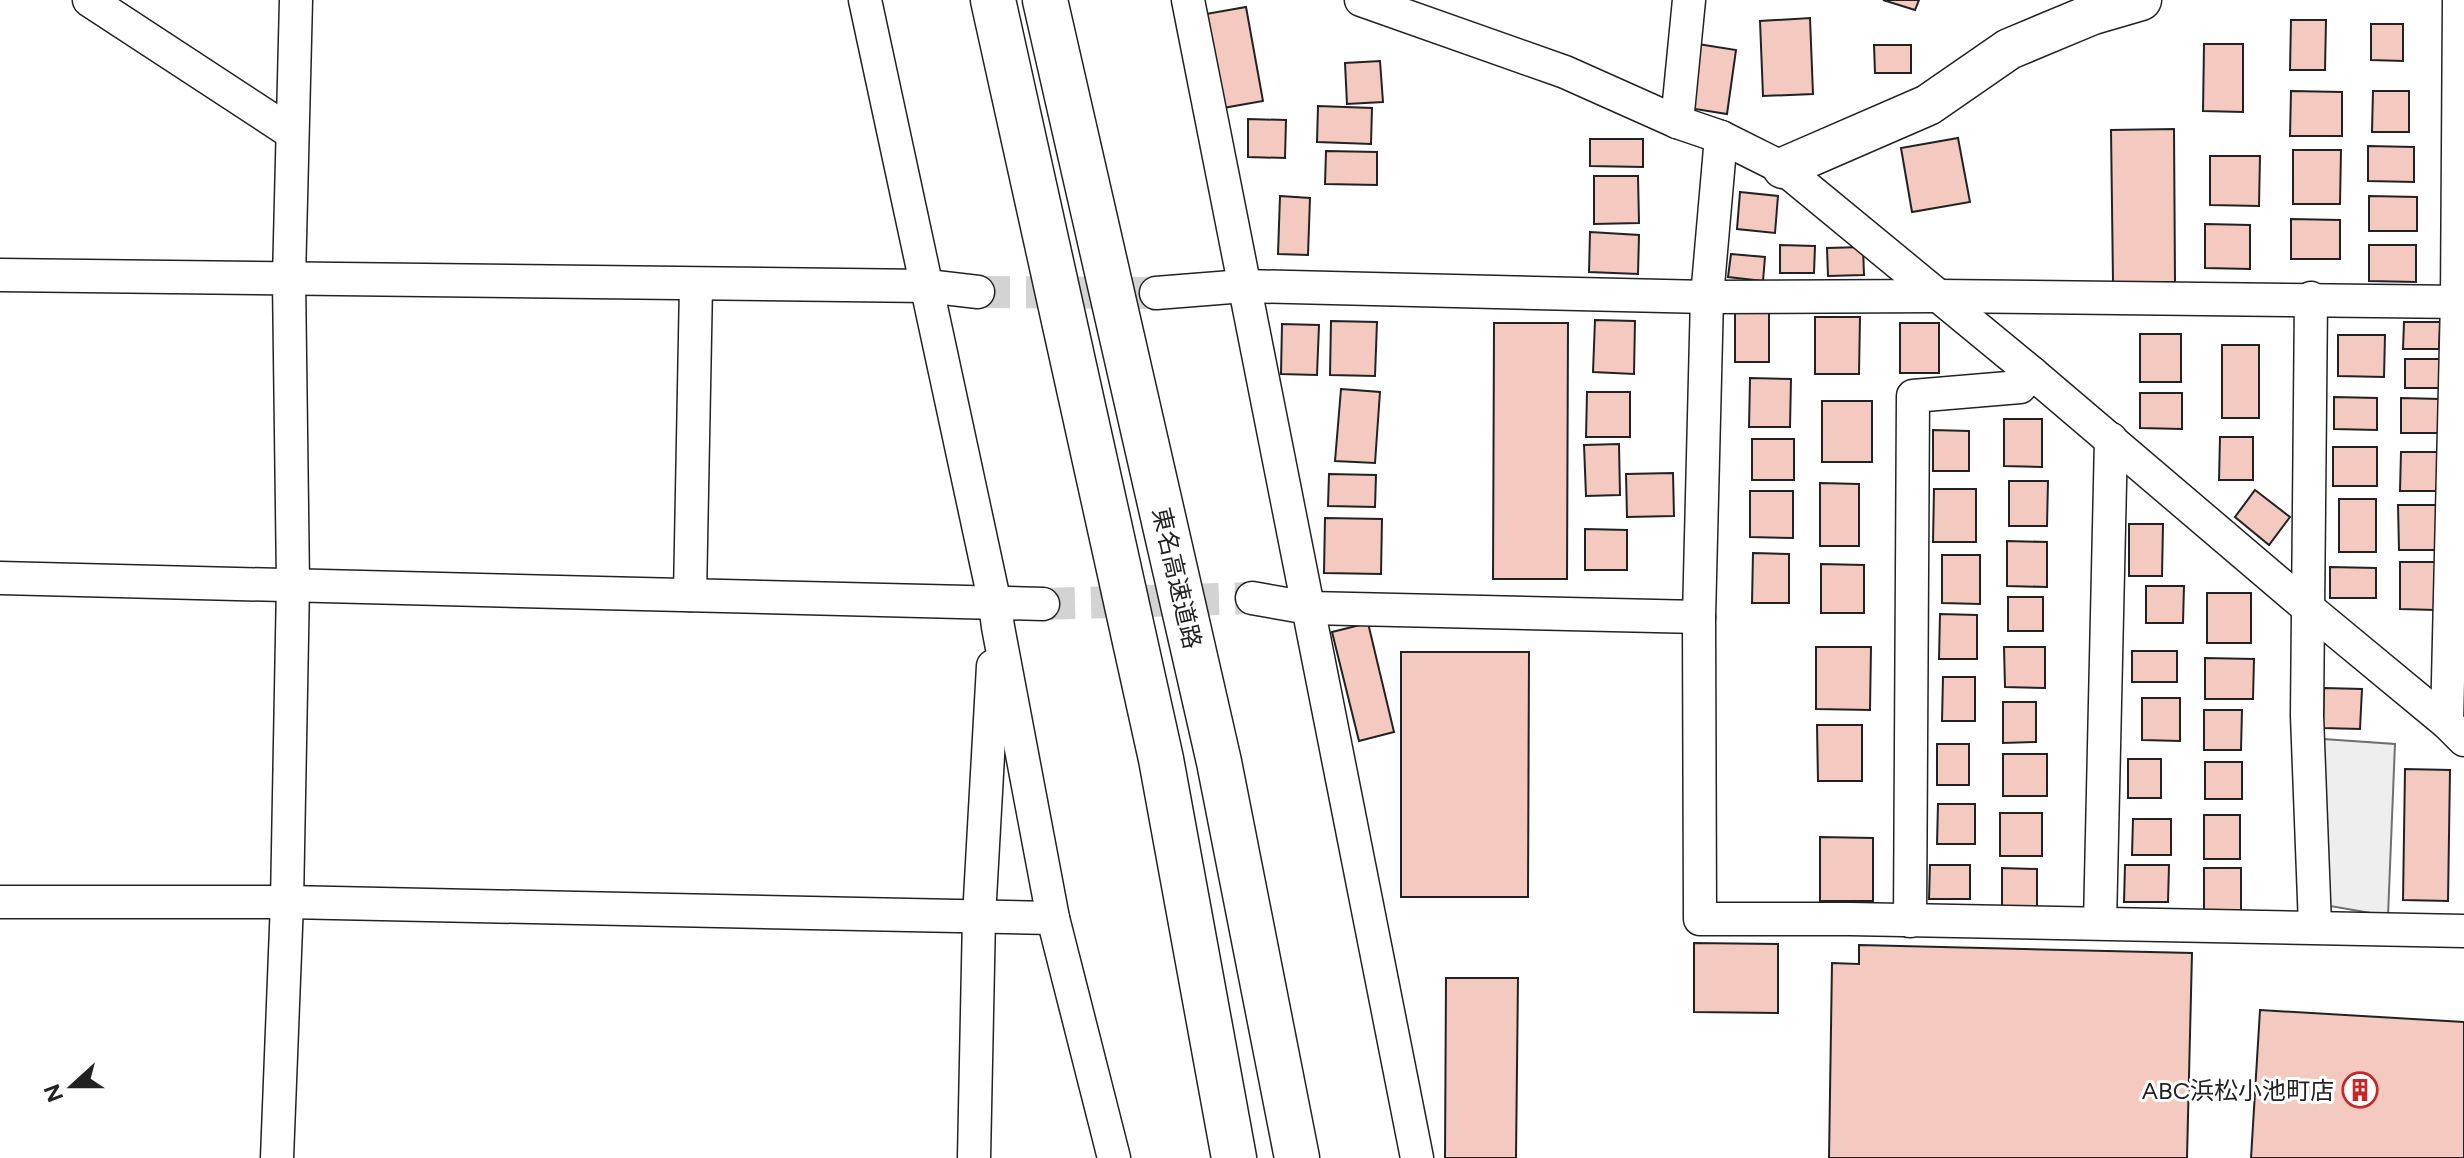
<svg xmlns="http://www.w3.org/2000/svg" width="2464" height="1158" font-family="Figtree,'Noto Sans JP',sans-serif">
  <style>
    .green { fill: #eee; stroke: #6f6f6f; stroke-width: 2 }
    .building { fill: #f3c9c0; stroke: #222; stroke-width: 2 }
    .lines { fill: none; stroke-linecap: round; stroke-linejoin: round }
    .minor-tunnel { stroke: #d3d3d3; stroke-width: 32; stroke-dasharray: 32 16; stroke-linecap: butt }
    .minor-casing { stroke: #222; stroke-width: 35 }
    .tertiary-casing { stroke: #222; stroke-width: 43 }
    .motorway-casing { stroke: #222; stroke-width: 47 }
    .minor { stroke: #fff; stroke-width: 32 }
    .tertiary { stroke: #fff; stroke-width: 40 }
    .motorway { stroke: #fff; stroke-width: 44 }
    .labels { text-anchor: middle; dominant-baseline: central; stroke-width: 6; stroke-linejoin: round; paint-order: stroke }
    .street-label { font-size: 24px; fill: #222; stroke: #fff }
    .poi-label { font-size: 24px; fill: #222; stroke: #fff; text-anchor: end }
  </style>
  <rect width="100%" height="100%" fill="#fff"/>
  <!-- green -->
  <path class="green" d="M 2323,739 L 2395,744 L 2388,916 L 2330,906 Z"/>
  <!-- building -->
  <g class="building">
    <path d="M 1883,0 L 1919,0 L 1915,10 Z"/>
    <path d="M 1246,7 L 1263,101 L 1223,108 L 1206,14 Z"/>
    <path d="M 1810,18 L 1813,94 L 1763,96 L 1760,21 Z"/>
    <path d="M 2291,20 L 2326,20 L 2325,70 L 2290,70 Z"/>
    <path d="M 2371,24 L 2403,24 L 2403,61 L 2371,60 Z"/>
    <path d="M 1698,44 L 1736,50 L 1727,114 L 1689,108 Z"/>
    <path d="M 2204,44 L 2243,44 L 2243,112 L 2203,111 Z"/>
    <path d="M 1874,45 L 1911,45 L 1911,73 L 1875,73 Z"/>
    <path d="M 1380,61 L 1383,102 L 1347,104 L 1345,63 Z"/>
    <path d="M 2291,91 L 2342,92 L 2342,136 L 2290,136 Z"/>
    <path d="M 2373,91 L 2409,91 L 2409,132 L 2372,132 Z"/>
    <path d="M 1318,106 L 1372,108 L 1371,144 L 1317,142 Z"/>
    <path d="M 1248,119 L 1286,120 L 1285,158 L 1248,157 Z"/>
    <path d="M 2174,129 L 2175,282 L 2113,282 L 2111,130 Z"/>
    <path d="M 1958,138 L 1970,202 L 1912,212 L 1901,148 Z"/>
    <path d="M 1590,139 L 1643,139 L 1643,167 L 1590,166 Z"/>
    <path d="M 2368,146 L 2414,147 L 2414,182 L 2368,181 Z"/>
    <path d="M 2293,150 L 2341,150 L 2340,204 L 2293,204 Z"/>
    <path d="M 1326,151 L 1377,152 L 1377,185 L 1325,184 Z"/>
    <path d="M 2210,156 L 2260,156 L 2259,206 L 2210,205 Z"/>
    <path d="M 1594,176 L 1638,176 L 1639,223 L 1594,224 Z"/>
    <path d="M 1740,192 L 1778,196 L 1775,233 L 1737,229 Z"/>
    <path d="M 1280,196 L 1310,198 L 1308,255 L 1278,254 Z"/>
    <path d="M 2369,196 L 2417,197 L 2417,231 L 2369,231 Z"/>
    <path d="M 2291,219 L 2340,220 L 2340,259 L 2291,259 Z"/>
    <path d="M 2205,224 L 2250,225 L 2250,269 L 2205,268 Z"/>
    <path d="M 1590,232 L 1639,235 L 1638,274 L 1589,272 Z"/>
    <path d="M 1780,245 L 1815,246 L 1814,273 L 1780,273 Z"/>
    <path d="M 2369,245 L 2416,245 L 2416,282 L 2369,281 Z"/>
    <path d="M 1863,247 L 1864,275 L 1828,276 L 1827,248 Z"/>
    <path d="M 1731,254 L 1765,257 L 1763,281 L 1728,277 Z"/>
    <rect x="1735" y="313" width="34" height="49"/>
    <path d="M 1815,317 L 1860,317 L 1859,374 L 1815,374 Z"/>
    <path d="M 1595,320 L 1635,321 L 1634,374 L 1593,372 Z"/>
    <path d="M 1331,321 L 1377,322 L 1375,376 L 1330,375 Z"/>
    <path d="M 2404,322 L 2440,322 L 2439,349 L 2403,349 Z"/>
    <path d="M 1494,323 L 1568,323 L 1567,579 L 1493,579 Z"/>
    <rect x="1900" y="323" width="39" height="50"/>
    <path d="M 1282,324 L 1319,325 L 1317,375 L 1281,374 Z"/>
    <rect x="2140" y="334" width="41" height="48"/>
    <path d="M 2338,335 L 2385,335 L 2384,377 L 2338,376 Z"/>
    <rect x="2222" y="345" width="37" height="73"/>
    <rect x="2405" y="359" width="35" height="29"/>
    <path d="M 1750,378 L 1791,379 L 1790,427 L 1749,427 Z"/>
    <path d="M 1341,389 L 1380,392 L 1375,463 L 1335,461 Z"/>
    <path d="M 1587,392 L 1630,392 L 1630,437 L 1586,437 Z"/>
    <path d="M 2140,393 L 2182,393 L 2182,429 L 2140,428 Z"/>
    <path d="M 2334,397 L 2377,398 L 2377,430 L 2334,429 Z"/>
    <path d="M 2401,398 L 2440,399 L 2439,433 L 2401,433 Z"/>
    <rect x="1822" y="401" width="50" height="61"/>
    <path d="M 2004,419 L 2042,419 L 2042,467 L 2004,466 Z"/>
    <path d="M 1933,430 L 1969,431 L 1969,471 L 1933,471 Z"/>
    <path d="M 2220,437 L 2253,437 L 2253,480 L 2219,480 Z"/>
    <rect x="1752" y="439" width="42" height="41"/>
    <path d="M 1619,444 L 1620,495 L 1586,496 L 1584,445 Z"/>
    <rect x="2333" y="447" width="44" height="39"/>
    <path d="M 2401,452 L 2438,452 L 2438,491 L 2400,491 Z"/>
    <path d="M 1673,473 L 1674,516 L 1627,517 L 1626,474 Z"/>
    <path d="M 1329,474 L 1376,475 L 1375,507 L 1328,506 Z"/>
    <path d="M 2009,481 L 2048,481 L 2047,526 L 2009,526 Z"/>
    <path d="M 1820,483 L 1859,484 L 1859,546 L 1820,546 Z"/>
    <path d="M 1934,489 L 1976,489 L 1976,542 L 1933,542 Z"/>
    <path d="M 2255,490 L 2290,517 L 2269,545 L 2235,517 Z"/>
    <path d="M 1750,491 L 1793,491 L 1793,538 L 1750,537 Z"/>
    <rect x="2339" y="499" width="37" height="53"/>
    <path d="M 2398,505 L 2437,505 L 2437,550 L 2399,550 Z"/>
    <path d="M 1325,518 L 1382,519 L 1381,574 L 1324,573 Z"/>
    <path d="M 2129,524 L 2163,524 L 2162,576 L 2129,576 Z"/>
    <path d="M 1585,529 L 1627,530 L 1627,570 L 1585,570 Z"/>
    <path d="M 2007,541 L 2047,542 L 2047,587 L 2007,586 Z"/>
    <path d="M 1753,553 L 1789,554 L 1789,603 L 1752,603 Z"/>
    <path d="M 1942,555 L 1980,555 L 1980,604 L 1942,603 Z"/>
    <path d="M 2400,562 L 2436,562 L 2435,610 L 2400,609 Z"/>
    <path d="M 1821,564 L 1864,565 L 1864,613 L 1821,613 Z"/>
    <path d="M 2330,567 L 2376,568 L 2376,598 L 2330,598 Z"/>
    <path d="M 2146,586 L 2184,586 L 2183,623 L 2146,623 Z"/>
    <rect x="2207" y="593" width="44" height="50"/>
    <rect x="2008" y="597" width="35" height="34"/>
    <path d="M 1940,614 L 1977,615 L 1977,659 L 1939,659 Z"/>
    <path d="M 1368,623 L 1394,732 L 1359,741 L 1332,632 Z"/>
    <path d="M 1816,647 L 1871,647 L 1870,710 L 1816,709 Z"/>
    <path d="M 2004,647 L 2045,647 L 2045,688 L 2005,687 Z"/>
    <rect x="2132" y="651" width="45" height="31"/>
    <path d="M 1401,652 L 1529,652 L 1528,897 L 1401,897 Z"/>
    <path d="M 2205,658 L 2254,659 L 2253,699 L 2205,699 Z"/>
    <path d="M 1943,677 L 1975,677 L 1975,721 L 1942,721 Z"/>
    <path d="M 2324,688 L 2362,689 L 2360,729 L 2323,728 Z"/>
    <path d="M 2142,698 L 2180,698 L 2180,741 L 2142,740 Z"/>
    <path d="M 2003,702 L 2036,702 L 2036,742 L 2003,743 Z"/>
    <path d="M 2204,710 L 2242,710 L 2241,750 L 2204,750 Z"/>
    <path d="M 1817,725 L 1862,725 L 1862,781 L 1818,781 Z"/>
    <rect x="1937" y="744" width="32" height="41"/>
    <rect x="2003" y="754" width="44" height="42"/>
    <rect x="2128" y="759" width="33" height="39"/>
    <rect x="2205" y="762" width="37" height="37"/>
    <path d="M 2405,769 L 2450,770 L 2448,901 L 2403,900 Z"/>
    <path d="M 1938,804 L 1975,804 L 1975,844 L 1937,844 Z"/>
    <rect x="2000" y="813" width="42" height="43"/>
    <rect x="2204" y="815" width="36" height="44"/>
    <path d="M 2133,819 L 2171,819 L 2171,855 L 2132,855 Z"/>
    <path d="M 1820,837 L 1873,838 L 1873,901 L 1820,901 Z"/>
    <path d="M 1930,865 L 1970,865 L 1970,899 L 1929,899 Z"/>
    <path d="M 2125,865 L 2169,865 L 2168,902 L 2124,902 Z"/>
    <path d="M 2002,868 L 2037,869 L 2037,910 L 2002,910 Z"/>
    <rect x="2204" y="868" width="37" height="45"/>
    <path d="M 1694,943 L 1778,944 L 1778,1013 L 1694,1012 Z"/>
    <path d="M 1859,945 L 2192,953 L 2187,1158 L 1829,1158 L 1832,963 L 1859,964 Z"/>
    <path d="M 1446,978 L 1518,978 L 1516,1158 L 1445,1158 Z"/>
    <path d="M 2260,1010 L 2464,1022 L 2464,1158 L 2251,1158 Z"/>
  </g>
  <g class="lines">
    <!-- minor-tunnel -->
    <g class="minor-tunnel">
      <path d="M 978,292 L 1156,293"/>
      <path d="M 1043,604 L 1252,598"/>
    </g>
    <defs>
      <g id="minor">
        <path d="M 89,0 L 292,133"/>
        <path d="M 865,0 L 995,604 L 998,627 L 1053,918 L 1114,1158"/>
        <path d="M 1188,0 L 1417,1158"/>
        <path d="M 1361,0 L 1565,72 L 1677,122 L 1721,137 L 1783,168 L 2032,373 L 2308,608 L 2447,723 L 2464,740"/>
        <path d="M 1677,122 L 1689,0"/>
        <path d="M 0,275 L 927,286 L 978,292"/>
        <path d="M 1156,293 L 1244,286 L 1707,297 L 1938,296 L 2464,302"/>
        <path d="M 2311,298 L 2307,716 L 2315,926"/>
        <path d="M 0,578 L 1043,604"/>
        <path d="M 690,595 L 696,285"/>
        <path d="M 1252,598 L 1309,608 L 1699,617 L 1707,297 L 1721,137"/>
        <path d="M 1699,617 L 1700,919 L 1850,919 L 2464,931"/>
        <path d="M 2447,723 L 2457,301 L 2459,0"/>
        <path d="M 0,902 L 287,902 L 1053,918"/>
        <path d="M 1910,921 L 1913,396 L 2020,387 L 2032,373"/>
        <path d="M 2100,923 L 2111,439"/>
        <path d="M 277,1158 L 287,902 L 293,584 L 289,279 L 296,0"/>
        <path d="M 974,1158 L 979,917 L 993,666"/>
      </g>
      <path id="tertiary" d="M 1783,168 L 1928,105 L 2009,49 L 2093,14 L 2141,0"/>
      <g id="motorway">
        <path d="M 993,0 L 1161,759 L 1234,1158"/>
        <path d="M 1045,0 L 1219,762 L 1297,1158"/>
      </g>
    </defs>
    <!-- minor casing -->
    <use href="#minor" class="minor-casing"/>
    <!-- tertiary casing -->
    <use href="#tertiary" class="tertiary-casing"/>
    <!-- motorway casing -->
    <use href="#motorway" class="motorway-casing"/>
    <!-- minor -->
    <use href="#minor" class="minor"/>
    <!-- tertiary -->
    <use href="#tertiary" class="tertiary"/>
    <!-- motorway -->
    <use href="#motorway" class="motorway"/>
  </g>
  <!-- icons -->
  <defs>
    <symbol id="building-ring" viewBox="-11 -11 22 22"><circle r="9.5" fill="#fff" stroke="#c62828" stroke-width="1.5"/><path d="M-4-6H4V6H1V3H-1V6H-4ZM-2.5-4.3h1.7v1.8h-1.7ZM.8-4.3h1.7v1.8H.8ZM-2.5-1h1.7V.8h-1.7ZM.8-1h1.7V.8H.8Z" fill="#c62828"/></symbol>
  </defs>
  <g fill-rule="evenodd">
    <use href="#building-ring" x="2340" y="1070" width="40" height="40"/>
  </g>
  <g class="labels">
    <!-- street labels -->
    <g class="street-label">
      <text transform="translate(1177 578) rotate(77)">東名高速道路</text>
    </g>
    <!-- poi labels -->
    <g class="poi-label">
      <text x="2334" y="1090">ABC浜松小池町店</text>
    </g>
  </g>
  <!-- north arrow -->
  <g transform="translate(72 1086) rotate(249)" stroke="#ffffff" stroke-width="6" paint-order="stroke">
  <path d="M0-6L14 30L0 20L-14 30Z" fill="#222222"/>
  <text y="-12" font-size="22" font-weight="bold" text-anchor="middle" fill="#222222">N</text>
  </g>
</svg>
